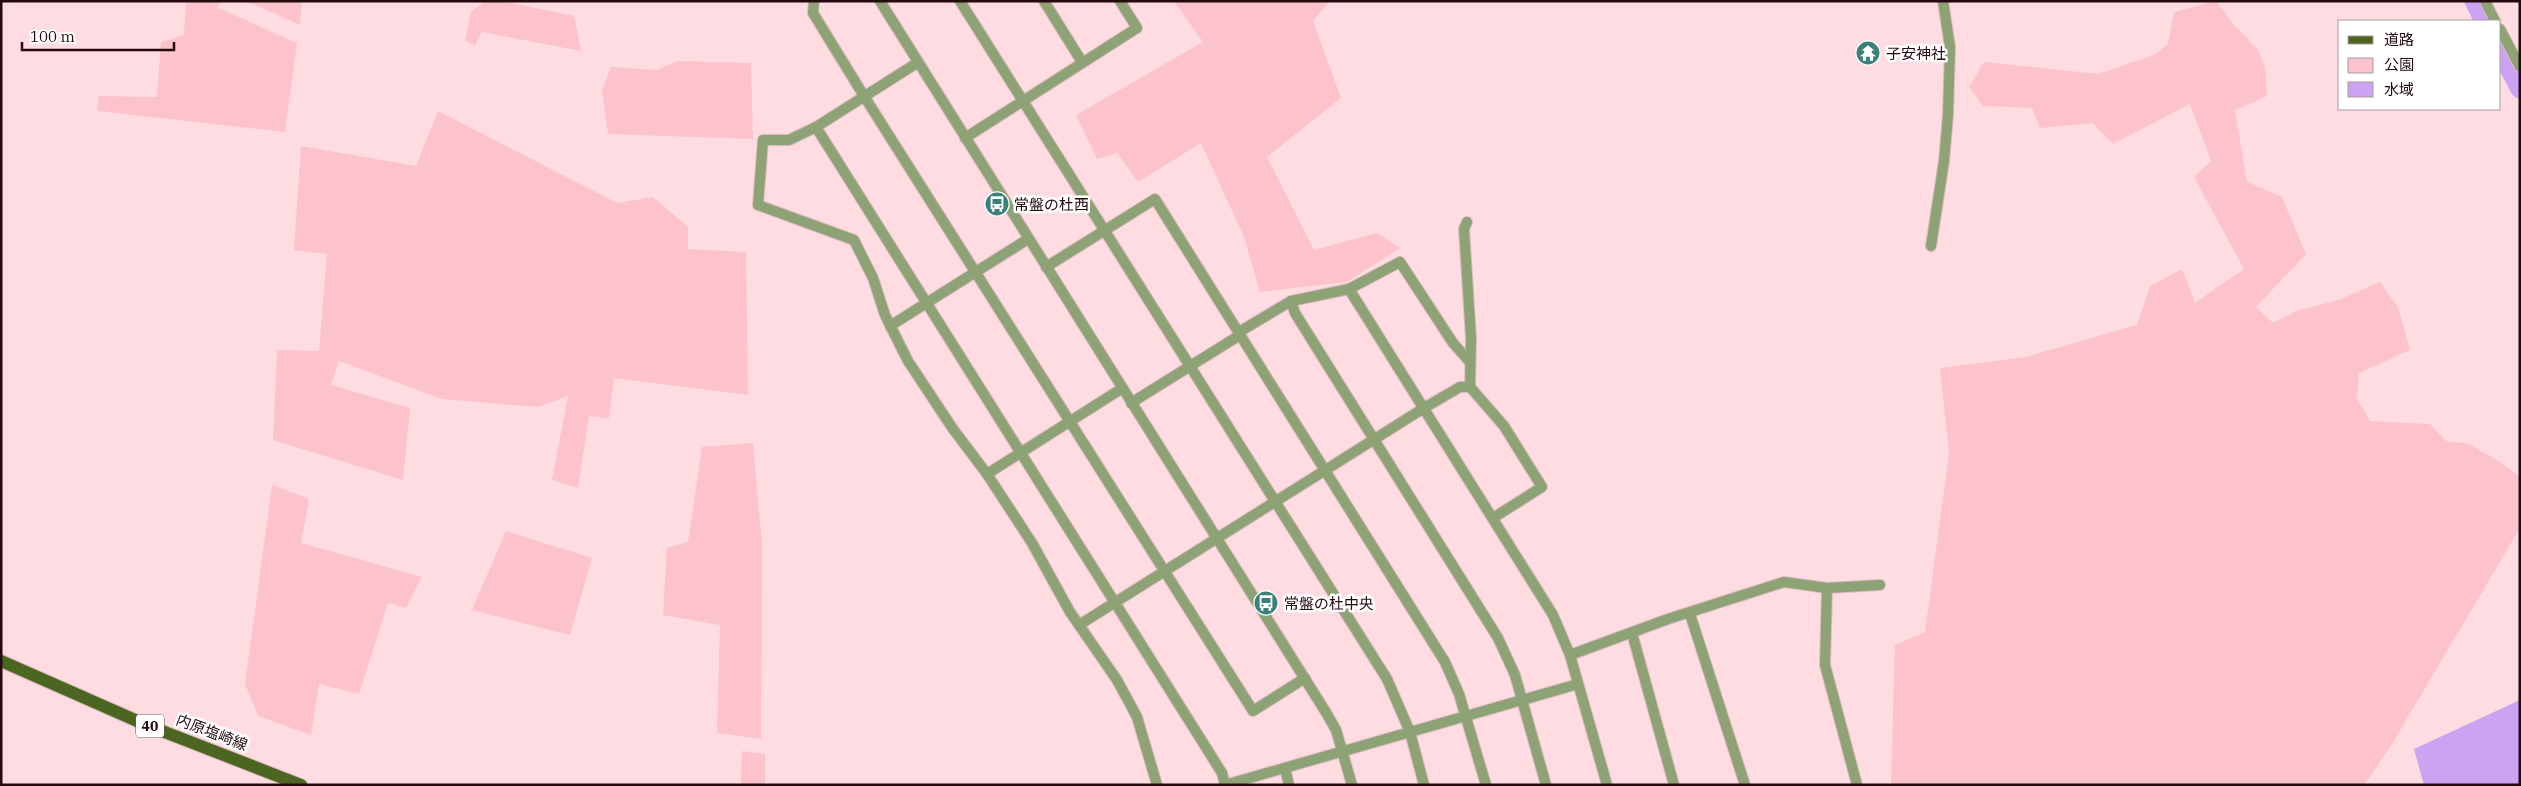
<svg xmlns="http://www.w3.org/2000/svg" width="2521" height="786" font-family="'IBM Plex Serif','Noto Sans JP',serif">
  <style>
    .green { fill: #fcc3cc }
    .water { fill: #cca2f3 }
    .lines { fill: none; stroke-linecap: round; stroke-linejoin: round }
    .river { stroke: #cca2f3; stroke-width: 19 }
    .minor-casing { stroke: #dbbabf; stroke-width: 12 }
    .major-casing { stroke: #dbbabf; stroke-width: 14 }
    .minor { stroke: #8ea375; stroke-width: 10 }
    .major { stroke: #4b6620; stroke-width: 12 }
    .labels { text-anchor: middle; dominant-baseline: central; stroke-width: 5; stroke-linejoin: round; paint-order: stroke }
    .shield { fill: #fff; stroke: #665357; stroke-width: 1 }
    .shield-label { font-size: 14px; font-weight: bold; fill: #24090f }
    .poi-label { font-size: 15px; fill: #24090f; stroke: #fff; text-anchor: start }
    .street-label { font-size: 15px; fill: #24090f; stroke: #fff }
  </style>
  <rect width="100%" height="100%" fill="#fedce1"/>
  <!-- green -->
  <g class="green">
    <path d="M 186,1 L 221,1 L 218,8 L 297,43 L 285,132 L 97,111 L 99,96 L 157,97 L 161,42 L 184,35 Z"/>
    <path d="M 246,1 L 302,1 L 300,25 Z"/>
    <path d="M 485,1 L 502,1 L 574,16 L 581,51 L 482,32 L 475,45 L 465,41 L 471,12 Z"/>
    <path d="M 1174,1 L 1330,1 L 1313,21 L 1341,98 L 1267,157 L 1314,250 L 1377,233 L 1400,248 L 1347,282 L 1260,292 L 1244,237 L 1201,143 L 1138,182 L 1117,153 L 1097,159 L 1076,115 L 1203,42 Z"/>
    <path d="M 2216,1 L 2235,26 L 2258,50 L 2265,67 L 2267,96 L 2235,110 L 2247,182 L 2282,197 L 2306,254 L 2256,307 L 2273,323 L 2299,310 L 2339,300 L 2380,282 L 2398,307 L 2410,350 L 2359,373 L 2357,399 L 2370,421 L 2430,424 L 2446,441 L 2469,444 L 2495,459 L 2520,477 L 2520,528 L 2392,744 L 2364,785 L 1891,785 L 1895,645 L 1925,632 L 1949,453 L 1940,368 L 2026,357 L 2137,325 L 2150,286 L 2182,269 L 2195,303 L 2244,269 L 2194,177 L 2211,161 L 2190,104 L 2113,144 L 2093,123 L 2040,128 L 2032,108 L 1983,106 L 1969,87 L 1984,62 L 2098,74 L 2154,55 L 2168,44 L 2174,12 Z"/>
    <path d="M 677,61 L 751,63 L 753,139 L 608,134 L 602,91 L 611,67 L 657,70 Z"/>
    <path d="M 438,111 L 617,203 L 653,197 L 688,227 L 688,249 L 746,252 L 748,395 L 614,378 L 609,418 L 589,416 L 578,488 L 552,480 L 568,396 L 538,407 L 442,399 L 339,361 L 331,385 L 410,408 L 403,480 L 273,440 L 277,350 L 319,351 L 327,254 L 294,250 L 301,146 L 416,166 Z"/>
    <path d="M 753,443 L 762,545 L 761,739 L 717,733 L 720,625 L 663,615 L 667,548 L 688,542 L 702,447 Z"/>
    <path d="M 272,485 L 309,499 L 301,543 L 422,577 L 406,608 L 388,603 L 359,694 L 319,684 L 311,735 L 258,716 L 245,684 Z"/>
    <path d="M 506,531 L 592,558 L 570,635 L 472,610 Z"/>
    <path d="M 742,751 L 765,754 L 765,785 L 741,785 Z"/>
  </g>
  <!-- water -->
  <path class="water" d="M 2520,700 L 2520,785 L 2424,785 L 2414,749 Z"/>
  <g class="lines">
    <!-- river -->
    <g class="river">
      <path d="M 2474,1 L 2484,21"/>
      <path d="M 2500,51 L 2520,89"/>
    </g>
    <defs>
      <g id="minor">
        <path d="M 814,1 L 813,13 L 864,96 L 1253,711 L 1305,678"/>
        <path d="M 880,1 L 1327,714 L 1336,730 L 1352,785"/>
        <path d="M 960,1 L 1387,679 L 1410,732 L 1424,785"/>
        <path d="M 1044,1 L 1082,62"/>
        <path d="M 2485,1 L 2495,21"/>
        <path d="M 2500,29 L 2520,67"/>
        <path d="M 917,63 L 816,127 L 789,140 L 763,140 L 758,205 L 854,240 L 873,278 L 885,315 L 908,361 L 953,429 L 987,474 L 1032,543 L 1070,612 L 1117,680 L 1137,717 L 1157,785"/>
        <path d="M 816,127 L 1222,773 L 1225,785"/>
        <path d="M 965,138 L 1137,28 L 1120,1"/>
        <path d="M 1467,222 L 1464,229 L 1471,338 L 1470,387 L 1504,426 L 1542,487 L 1493,518"/>
        <path d="M 1931,246 L 1944,161 L 1948,115 L 1950,47 L 1943,1"/>
        <path d="M 1046,267 L 1155,199 L 1445,662 L 1459,694 L 1486,785"/>
        <path d="M 1349,289 L 1553,615 L 1570,655 L 1607,785"/>
        <path d="M 1291,301 L 1295,313 L 1498,638 L 1515,675 L 1546,785"/>
        <path d="M 890,326 L 1028,239"/>
        <path d="M 1239,332 L 1291,301 L 1349,289 L 1400,262 L 1453,343 L 1469,361"/>
        <path d="M 1131,403 L 1240,335"/>
        <path d="M 987,474 L 1121,389"/>
        <path d="M 1827,588 L 1825,665 L 1857,785"/>
        <path d="M 1690,614 L 1745,785"/>
        <path d="M 1079,625 L 1424,408 L 1460,387 L 1470,387"/>
        <path d="M 1632,633 L 1674,785"/>
        <path d="M 1570,655 L 1668,619 L 1784,582 L 1827,588 L 1880,585"/>
        <path d="M 1285,768 L 1289,785"/>
        <path d="M 1225,785 L 1578,684"/>
      </g>
      <path id="major" d="M 1,661 L 144,724 L 301,785"/>
    </defs>
    <!-- minor casing -->
    <use href="#minor" class="minor-casing"/>
    <!-- major casing -->
    <use href="#major" class="major-casing"/>
    <!-- minor -->
    <use href="#minor" class="minor"/>
    <!-- major -->
    <use href="#major" class="major"/>
  </g>
  <!-- icons -->
  <defs>
    <symbol id="temple-disc" viewBox="-11 -11 22 22"><circle r="9.5" fill="#39817a" stroke="#fff"/><path d="M0-6L5-2H3V0L6.5 2.5H4V6H1.5V3h-3V6H-4V2.5H-6.5L-3 0V-2H-5Z" fill="#fff"/></symbol>
    <symbol id="bus-disc" viewBox="-11 -11 22 22"><circle r="9.5" fill="#39817a" stroke="#fff"/><path d="M-5-6H5V4H4V6H2V4H-2V6H-4V4H-5ZM-3.5-4V0h7V-4ZM-3.5 1.2v1.5H-2V1.2ZM2 1.2v1.5H3.5V1.2Z" fill="#fff"/></symbol>
  </defs>
  <g fill-rule="evenodd">
    <use href="#temple-disc" x="1854" y="39" width="28" height="28"/>
    <use href="#bus-disc" x="983" y="190" width="28" height="28"/>
    <use href="#bus-disc" x="1252" y="589" width="28" height="28"/>
  </g>
  <g class="labels">
    <!-- shield labels -->
    <rect class="shield" x="136" y="714.5" width="28" height="23" rx="4"/>
    <g class="shield-label">
      <text x="150" y="726">40</text>
    </g>
    <!-- poi labels -->
    <g class="poi-label">
      <text x="1886" y="53">子安神社</text>
      <text x="1014" y="204">常盤の杜西</text>
      <text x="1284" y="603">常盤の杜中央</text>
    </g>
    <!-- street labels -->
    <g class="street-label">
      <text transform="translate(212 732) rotate(21)">内原塩崎線</text>
    </g>
  </g>
  <!-- border -->
  <rect width="2521" height="786" fill="none" stroke="#24090f" stroke-width="5"/>
  <!-- legend -->
  <rect x="2338" y="20" width="162" height="90" fill="#ffffff" stroke="#a79d9f"/>
  <rect x="2348" y="36" width="25" height="8" fill="#4b6620" stroke="#a79d9f"/>
  <text x="2384" y="45" font-size="15" fill="#24090f">道路</text>
  <rect x="2348" y="58" width="25" height="15" fill="#fcc3cc" stroke="#a79d9f"/>
  <text x="2384" y="70" font-size="15" fill="#24090f">公園</text>
  <rect x="2348" y="82" width="25" height="15" fill="#cca2f3" stroke="#a79d9f"/>
  <text x="2384" y="95" font-size="15" fill="#24090f">水域</text>
  <!-- scale -->
  <path d="M22 42v8h152v-8" fill="none" stroke="#24090f" stroke-width="2.5"/>
  <text x="30" y="42" font-size="15" fill="#24090f" stroke="#ffffff" stroke-width="4" paint-order="stroke">100 m</text>
</svg>
